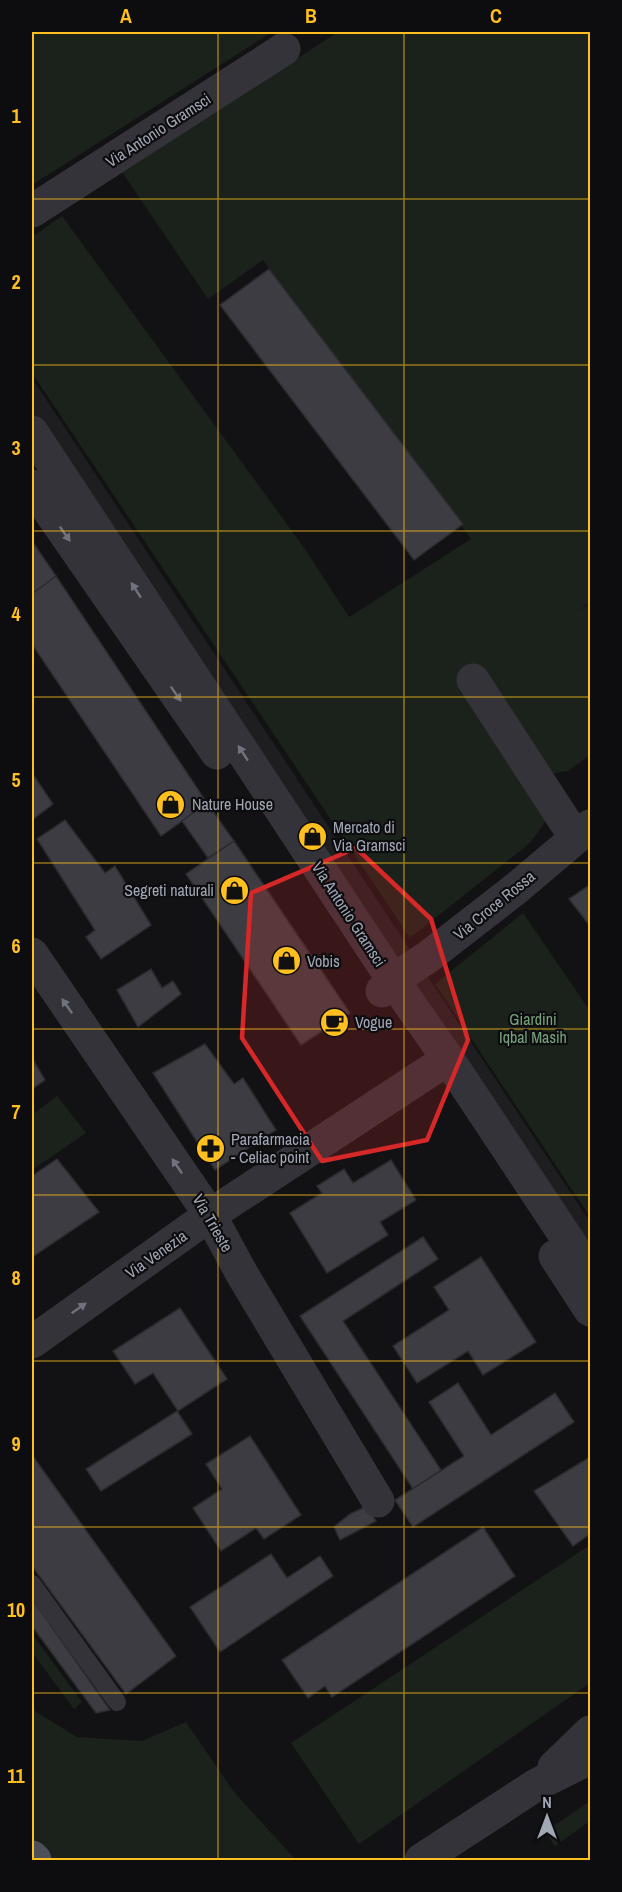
<svg xmlns="http://www.w3.org/2000/svg" width="622" height="1892" font-family="'Archivo Narrow',sans-serif">
  <style>
    .built { fill: #1e1e21 }
    .green { fill: #1a221b }
    .building { fill: #3c3c42; stroke: #2c2c30; stroke-width: 1.5 }
    .lines { fill: none; stroke-linecap: round; stroke-linejoin: round }
    .service { stroke: #333339; stroke-width: 18 }
    .minor { stroke: #333339; stroke-width: 33 }
    .tertiary { stroke: #333339; stroke-width: 33 }
    .primary { stroke: #4e5059; stroke-width: 33 }
    .oneway { fill: #70737e }
    .marked { fill: #d62828; fill-opacity: 0.2; stroke: #d62828; stroke-width: 4.5; stroke-linejoin: round }
    .grid { fill: none; stroke: #ffbf1f; stroke-width: 1.5; stroke-opacity: 0.55 }
    .labels { text-anchor: middle; dominant-baseline: central; stroke-width: 4.5; stroke-linejoin: round; paint-order: stroke }
    .street-label { font-size: 16px; fill: #a2a7b6; stroke: #0d0d0f }
    .poi-label { font-size: 16px; fill: #a2a7b6; stroke: #0d0d0f; text-anchor: start }
    .park-label { font-size: 16px; fill: #77a37c; stroke: #0d0d0f }
    .neatline { fill: none; stroke: #ffbf1f; stroke-width: 2 }
    .grid-label { font-size: 20px; text-anchor: middle; font-weight: bold; fill: #ffbf1f }
  </style>
  <rect width="100%" height="100%" fill="#121214"/>
  <!-- built -->
  <path class="built" d="M 32,378 L 590,1222 L 590,1287 L 32,449 Z"/>
  <!-- green -->
  <g class="green">
    <path d="M 32,32 L 272,32 L 32,185 Z"/>
    <path d="M 338,32 L 590,32 L 590,602 L 576,612 L 590,603 L 590,755 L 568,771 L 523,778 L 546,821 L 530,843 L 410,938 L 32,373 L 32,237 L 62,216 L 305,549 L 349,617 L 471,539 L 263,260 L 208,299 L 122,172 Z"/>
    <path d="M 523,913 L 590,1011 L 590,1217 L 435,984 Z"/>
    <path d="M 57,1096 L 86,1133 L 32,1170 L 32,1115 Z"/>
    <path d="M 590,1545 L 590,1683 L 359,1844 L 291,1743 Z"/>
    <path d="M 32,1634 L 82,1702 L 74,1709 L 32,1652 Z"/>
    <path d="M 32,1706 L 36,1712 L 77,1737 L 142,1741 L 186,1722 L 234,1792 L 296,1860 L 53,1860 L 32,1838 Z"/>
    <path d="M 590,1801 L 590,1821 L 555,1846 L 545,1832 Z"/>
  </g>
  <!-- building -->
  <g class="building">
    <path d="M 269,269 L 463,524 L 414,560 L 220,305 Z"/>
    <path d="M 32,541 L 56,576 L 32,594 Z"/>
    <path d="M 56,576 L 207,803 L 161,836 L 32,644 L 32,594 Z"/>
    <path d="M 32,773 L 53,804 L 32,820 Z"/>
    <path d="M 207,803 L 234,841 L 208,858 L 182,821 Z"/>
    <path d="M 65,820 L 105,873 L 115,866 L 151,925 L 101,959 L 86,937 L 95,930 L 37,839 Z"/>
    <path d="M 234,841 L 350,1013 L 301,1045 L 186,874 Z"/>
    <path d="M 590,885 L 590,926 L 569,899 Z"/>
    <path d="M 151,969 L 162,988 L 173,981 L 181,994 L 138,1027 L 117,990 Z"/>
    <path d="M 205,1044 L 234,1084 L 243,1078 L 276,1130 L 215,1170 L 153,1073 Z"/>
    <path d="M 32,1058 L 45,1080 L 32,1089 Z"/>
    <path d="M 57,1159 L 99,1212 L 32,1257 L 32,1176 Z"/>
    <path d="M 391,1160 L 416,1200 L 380,1222 L 388,1235 L 327,1273 L 290,1213 L 322,1193 L 317,1186 L 344,1169 L 353,1183 Z"/>
    <path d="M 423,1237 L 438,1259 L 343,1321 L 441,1470 L 413,1489 L 300,1316 Z"/>
    <path d="M 481,1257 L 536,1342 L 483,1375 L 468,1351 L 417,1383 L 393,1346 L 449,1310 L 434,1287 Z"/>
    <path d="M 180,1308 L 227,1379 L 178,1411 L 153,1373 L 135,1384 L 113,1351 Z"/>
    <path d="M 458,1383 L 491,1435 L 555,1393 L 574,1422 L 413,1527 L 395,1500 L 464,1456 L 429,1402 Z"/>
    <path d="M 177,1411 L 192,1434 L 101,1491 L 86,1469 Z"/>
    <path d="M 250,1436 L 301,1515 L 264,1539 L 256,1528 L 221,1551 L 193,1508 L 222,1489 L 206,1464 Z"/>
    <path d="M 32,1455 L 176,1656 L 126,1694 L 32,1566 Z"/>
    <path d="M 590,1457 L 590,1534 L 573,1546 L 534,1491 Z"/>
    <path d="M 367,1506 L 376,1521 L 340,1540 L 334,1527 L 350,1514 Z"/>
    <path d="M 483,1527 L 515,1576 L 332,1697 L 325,1686 L 308,1698 L 282,1660 Z"/>
    <path d="M 271,1554 L 287,1578 L 320,1556 L 333,1576 L 220,1652 L 190,1607 Z"/>
    <path d="M 32,1599 L 110,1710 L 96,1713 L 32,1626 Z"/>
  </g>
  <g class="lines">
    <!-- service -->
    <path class="service" d="M 32,1584 L 117,1702"/>
    <!-- minor -->
    <g class="minor">
      <path d="M 32,211 L 284,49"/>
      <path d="M 473,680 L 575,837"/>
      <path d="M 32,954 L 210,1215 L 242,1274 L 378,1501"/>
      <path d="M 382,991 L 393,980 L 428,957 L 518,887 L 590,826"/>
      <path d="M 32,1342 L 210,1215 L 448,1059"/>
    </g>
    <!-- tertiary -->
    <g class="tertiary">
      <path d="M 32,432 L 393,980 L 448,1059 L 590,1273"/>
      <path d="M 32,486 L 217,753"/>
      <path d="M 555,1256 L 590,1310"/>
      <path d="M 554,1767 L 590,1732"/>
      <path d="M 421,1860 L 536,1785 L 590,1758"/>
    </g>
    <!-- primary -->
    <path class="primary" d="M 32,1857 L 35,1860"/>
  </g>
  <!-- one-way arrows -->
  <defs><path id="oneway-solid" d="M-6-.8H1V-3.2L6.5 0L1 3.2V.8H-6Z" transform="scale(1.5)"/></defs>
  <g class="oneway">
    <use href="#oneway-solid" transform="translate(65 534) rotate(55)"/>
    <use href="#oneway-solid" transform="translate(136 590) rotate(-123)"/>
    <use href="#oneway-solid" transform="translate(176 694) rotate(55)"/>
    <use href="#oneway-solid" transform="translate(243 753) rotate(-123)"/>
    <use href="#oneway-solid" transform="translate(67 1006) rotate(-125)"/>
    <use href="#oneway-solid" transform="translate(177 1166) rotate(-124)"/>
    <use href="#oneway-solid" transform="translate(79 1308) rotate(-35)"/>
  </g>
  <!-- marked area -->
  <path class="marked" d="M 356,848 L 431,919 L 468,1040 L 427,1140 L 322,1161 L 242,1038 L 251,893 Z"/>
  <!-- grid -->
  <path class="grid" d="M 218,32 L 218,1860M 404,32 L 404,1860M 32,199 L 590,199M 32,365 L 590,365M 32,531 L 590,531M 32,697 L 590,697M 32,863 L 590,863M 32,1029 L 590,1029M 32,1195 L 590,1195M 32,1361 L 590,1361M 32,1527 L 590,1527M 32,1693 L 590,1693"/>
  <!-- icons -->
  <defs>
    <symbol id="shop-disc" viewBox="-11 -11 22 22"><circle r="9.5" fill="#ffbf1f" stroke="#0d0d0f"/><path d="M-5-2.5h2.3a2.7 3.5 0 0 1 5.4 0H5L5.5 6h-11ZM-1.5-2.5h3a1.5 2.3 0 0 0-3 0Z" fill="#111"/></symbol>
    <symbol id="cafe-disc" viewBox="-11 -11 22 22"><circle r="9.5" fill="#ffbf1f" stroke="#0d0d0f"/><path d="M-5.5-4.5H6V0H3Q3 3.5 0 3.5H-2.5Q-5.5 3.5-5.5 0ZM3-3.2v2h1.7v-2ZM-6 4.5H4V6H-6Z" fill="#111"/></symbol>
    <symbol id="pharmacy-disc" viewBox="-11 -11 22 22"><circle r="9.5" fill="#ffbf1f" stroke="#0d0d0f"/><path d="M-2-6h4v4h4v4h-4v4h-4v-4h-4v-4h4Z" fill="#111"/></symbol>
  </defs>
  <g fill-rule="evenodd">
    <use href="#shop-disc" x="154" y="788" width="33" height="33"/>
    <use href="#shop-disc" x="296" y="820" width="33" height="33"/>
    <use href="#shop-disc" x="218" y="874" width="33" height="33"/>
    <use href="#shop-disc" x="270" y="944" width="33" height="33"/>
    <use href="#cafe-disc" x="318" y="1006" width="33" height="33"/>
    <use href="#pharmacy-disc" x="194" y="1132" width="33" height="33"/>
  </g>
  <g class="labels">
    <!-- street labels -->
    <g class="street-label">
      <text transform="translate(158 130) rotate(-33)">Via Antonio Gramsci</text>
      <text transform="translate(494 905) rotate(-39)">Via Croce Rossa</text>
      <text transform="translate(349 914) rotate(57)">Via Antonio Gramsci</text>
      <text transform="translate(213 1223) rotate(60)">Via Trieste</text>
      <text transform="translate(156 1254) rotate(-35)">Via Venezia</text>
    </g>
    <!-- poi labels -->
    <g class="poi-label">
      <text x="192" y="804">Nature House</text>
      <text x="333" y="827">Mercato di<tspan x="333" dy="18">Via Gramsci</tspan></text>
      <text x="214" y="890" text-anchor="end">Segreti naturali</text>
      <text x="307" y="961">Vobis</text>
      <text x="355" y="1022">Vogue</text>
      <text x="231" y="1139">Parafarmacia<tspan x="231" dy="18">- Celiac point</tspan></text>
    </g>
    <!-- park labels -->
    <g class="park-label">
      <text x="533" y="1019">Giardini<tspan x="533" dy="18">Iqbal Masih</tspan></text>
    </g>
  </g>
  <!-- border -->
  <rect width="622" height="1892" fill="none" stroke="#0d0d0f" stroke-width="66"/>
  <!-- north arrow -->
  <g transform="translate(547 1817)" stroke="#0d0d0f" stroke-width="4.5" paint-order="stroke">
  <path d="M0-4.5L10 22L0 15L-10 22Z" fill="#a2a7b6"/>
  <text y="-9" font-size="16" font-weight="bold" text-anchor="middle" fill="#a2a7b6">N</text>
  </g>
  <rect x="33" y="33" width="556" height="1826" class="neatline"/>
  <g class="grid-label">
    <text x="126" y="23">A</text>
    <text x="311" y="23">B</text>
    <text x="496" y="23">C</text>
    <text x="16" y="123">1</text>
    <text x="16" y="289">2</text>
    <text x="16" y="455">3</text>
    <text x="16" y="621">4</text>
    <text x="16" y="787">5</text>
    <text x="16" y="953">6</text>
    <text x="16" y="1119">7</text>
    <text x="16" y="1285">8</text>
    <text x="16" y="1451">9</text>
    <text x="16" y="1617">10</text>
    <text x="16" y="1783">11</text>
  </g>
</svg>
